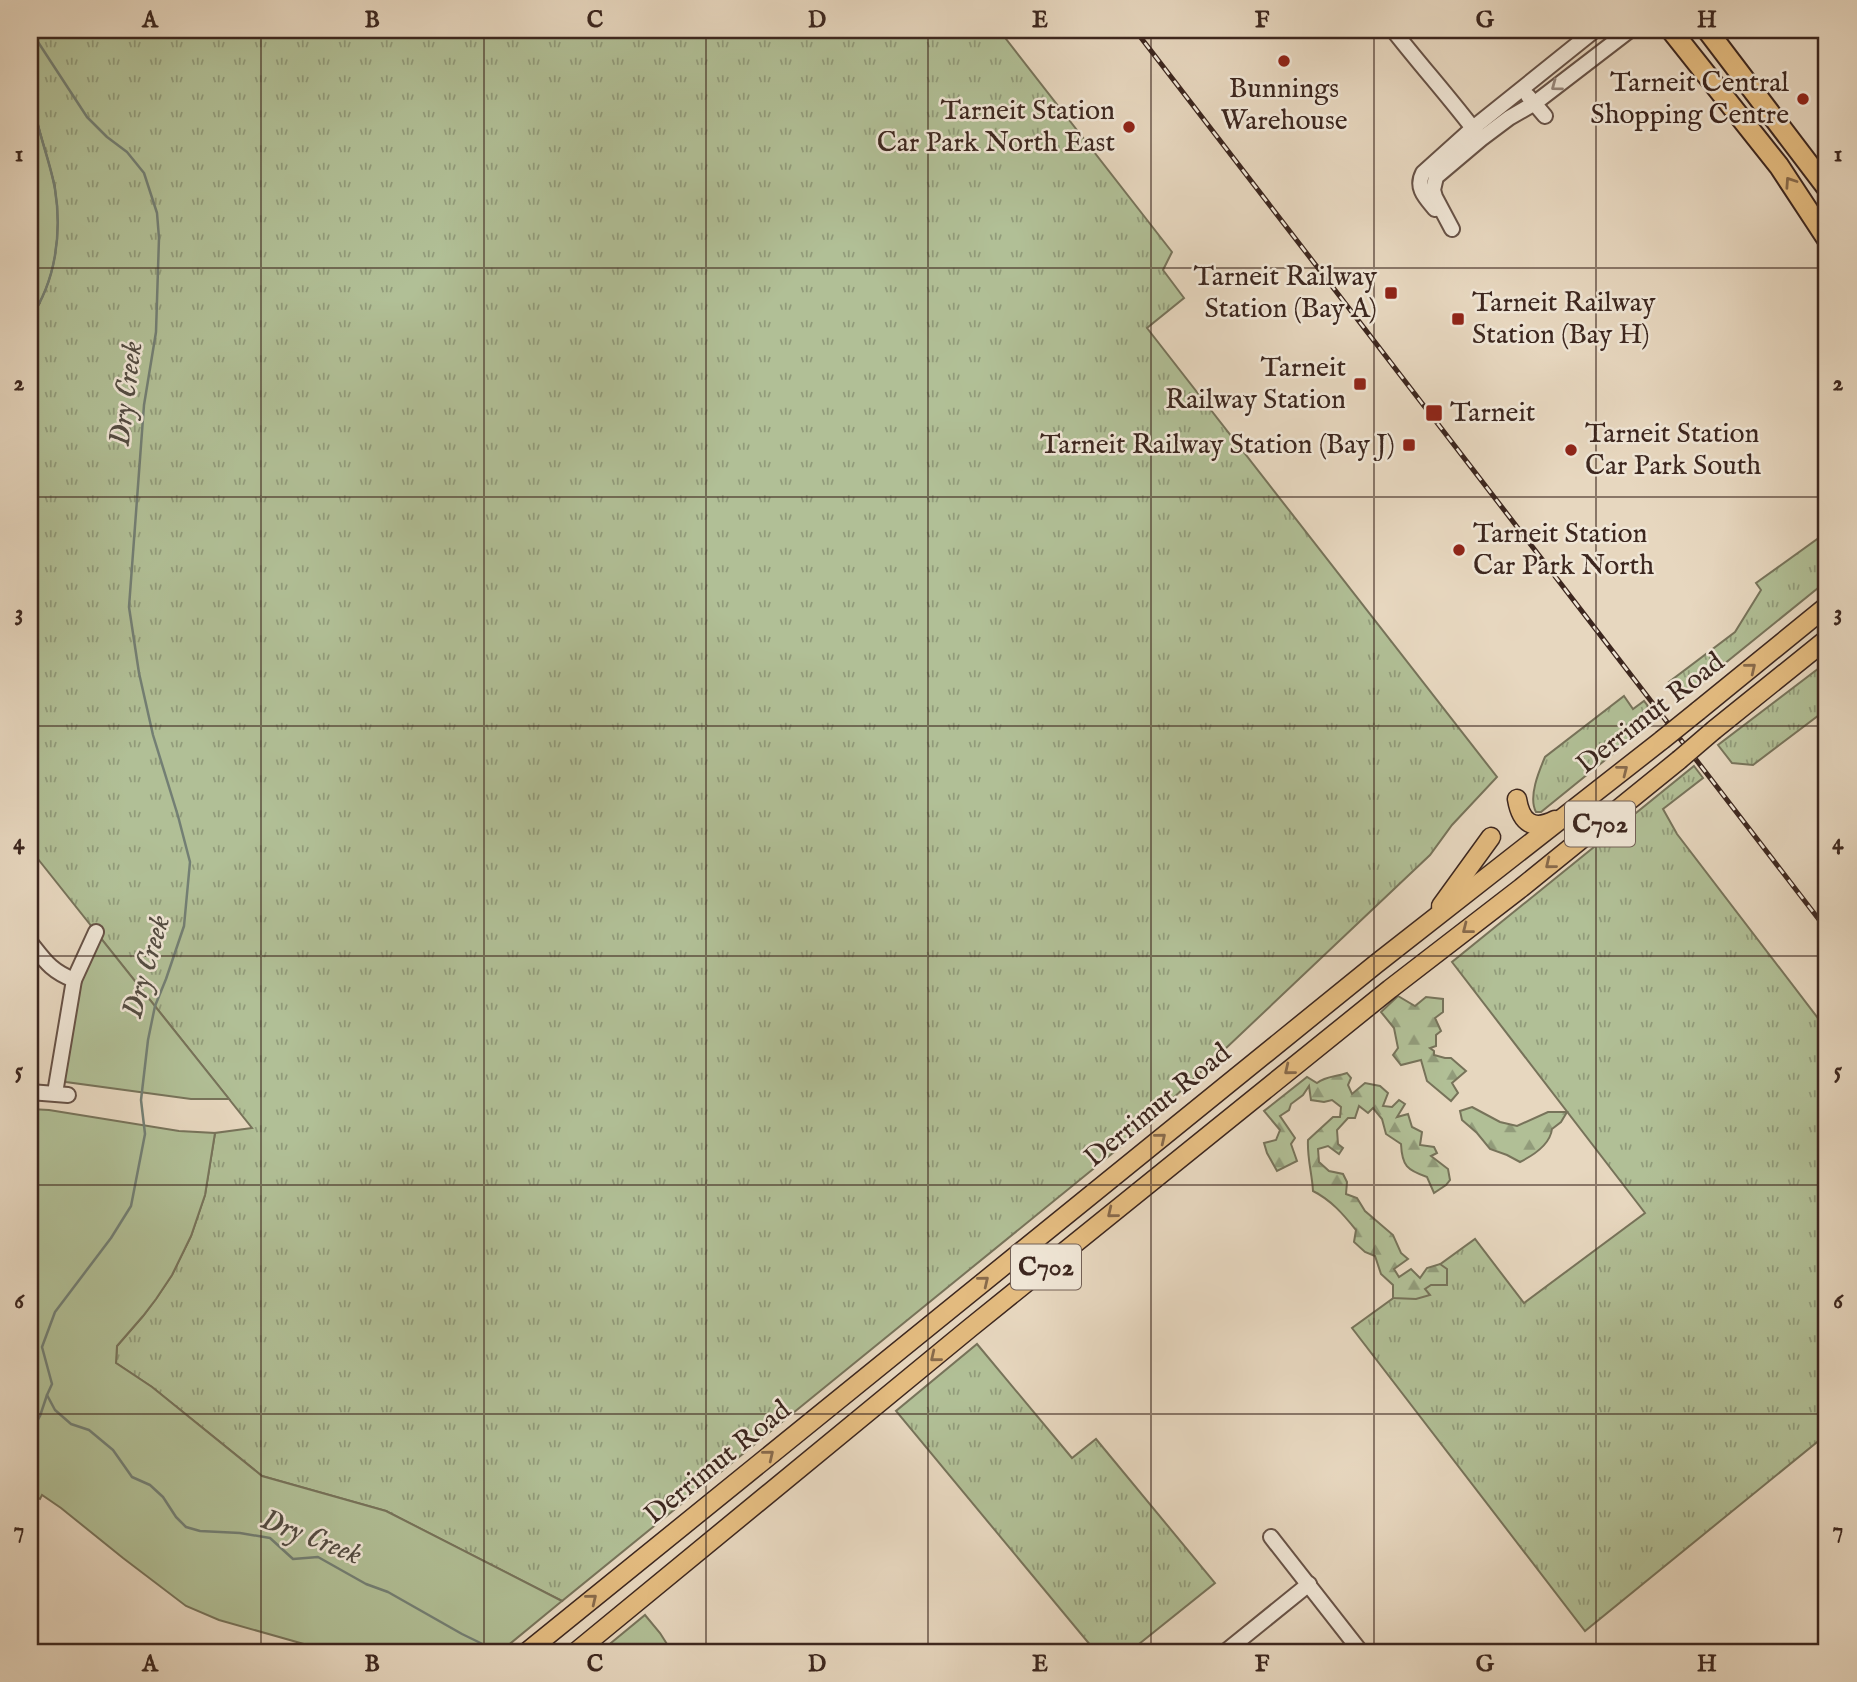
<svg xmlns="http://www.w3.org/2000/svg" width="1857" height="1682" font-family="'IM FELL English',serif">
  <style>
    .grass { fill: url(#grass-tufts); stroke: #77735a; stroke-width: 2 }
    .forest { fill: url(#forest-firs); stroke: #77735a; stroke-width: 2 }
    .park { fill: #b1bf96; stroke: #77735a; stroke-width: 2 }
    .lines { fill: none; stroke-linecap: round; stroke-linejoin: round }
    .stream { stroke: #737f74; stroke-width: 2.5 }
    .minor-casing { stroke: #685347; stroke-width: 18 }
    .major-casing { stroke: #3d271f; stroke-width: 21 }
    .highway-casing { stroke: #3d271f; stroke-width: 23 }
    .minor { stroke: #efe5d5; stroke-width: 14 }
    .major { stroke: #e4bc80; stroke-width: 18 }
    .highway { stroke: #e4bc80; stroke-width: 19 }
    .rail-casing { stroke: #3d271f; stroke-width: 5 }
    .rail { stroke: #efe5d5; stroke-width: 2.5; stroke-dasharray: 8; stroke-linecap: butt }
    .major-bridge-casing { stroke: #3d271f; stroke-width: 21; stroke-linecap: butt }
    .major-bridge { stroke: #e4bc80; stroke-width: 18 }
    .oneway { stroke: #96867a }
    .oneway2 { stroke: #886a4b }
    .grid { fill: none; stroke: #3d271f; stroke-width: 2; stroke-opacity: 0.55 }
    .poi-dot { fill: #8f2418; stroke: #efe5d5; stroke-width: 2.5 }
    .labels { text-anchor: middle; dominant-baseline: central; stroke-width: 5; stroke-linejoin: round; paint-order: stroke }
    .shield { fill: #efe5d5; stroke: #726056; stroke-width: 2 }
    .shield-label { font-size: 26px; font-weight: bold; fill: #3d271f }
    .poi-label { font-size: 28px; fill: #3d271f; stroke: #efe5d5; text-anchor: end }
    .street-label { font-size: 28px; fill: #3d271f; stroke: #efe5d5 }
    .water-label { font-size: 30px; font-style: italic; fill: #544c42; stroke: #efe5d5 }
    .neatline { fill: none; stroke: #3d271f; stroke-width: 2.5 }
    .grid-label { font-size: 23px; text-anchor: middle; font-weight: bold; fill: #3d271f }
  </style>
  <defs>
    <pattern id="grass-tufts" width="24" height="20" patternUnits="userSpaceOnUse" patternTransform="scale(1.75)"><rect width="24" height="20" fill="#b1bf96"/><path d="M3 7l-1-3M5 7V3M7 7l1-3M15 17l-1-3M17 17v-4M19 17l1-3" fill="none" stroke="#919b7a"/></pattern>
    <pattern id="forest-firs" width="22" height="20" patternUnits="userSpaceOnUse" patternTransform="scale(1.75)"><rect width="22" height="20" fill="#b1bf96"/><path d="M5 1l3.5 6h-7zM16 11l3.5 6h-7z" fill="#919b7a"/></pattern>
  </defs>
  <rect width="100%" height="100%" fill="#e7d7bf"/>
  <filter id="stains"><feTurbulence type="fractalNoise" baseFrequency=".00286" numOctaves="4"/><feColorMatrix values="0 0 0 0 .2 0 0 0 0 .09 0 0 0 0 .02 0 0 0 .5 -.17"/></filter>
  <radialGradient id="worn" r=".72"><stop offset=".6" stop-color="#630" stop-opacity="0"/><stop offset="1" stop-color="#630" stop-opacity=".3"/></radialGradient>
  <!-- grass -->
  <g class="grass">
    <path d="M 30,30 L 999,30 L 1172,252 L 1163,270 L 1184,298 L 1147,328 L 1497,777 L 1452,825 L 1430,855 L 1130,1139 L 562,1601 L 386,1511 L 262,1476 L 152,1387 L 116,1363 L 117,1346 L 143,1316 L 156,1299 L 172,1275 L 191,1236 L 205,1195 L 215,1133 L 252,1128 L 30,849 L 30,318 L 40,303 L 55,187 L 36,118 L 30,62 Z"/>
    <path d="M 1827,532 L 1827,578 L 1818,588 L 1682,698 L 1669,682 L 1735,632 L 1761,590 L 1756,583 Z"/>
    <path d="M 1827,662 L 1827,709 L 1753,765 L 1732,763 L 1718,745 Z"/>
    <path d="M 1624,696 L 1633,709 L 1644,701 L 1657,718 L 1541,812 L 1536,812 C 1528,797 1539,771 1545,757 Z"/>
    <path d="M 1694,766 L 1703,778 L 1663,809 L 1677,834 L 1827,1030 L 1827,1434 L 1585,1631 L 1352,1328 L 1475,1239 L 1524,1303 L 1645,1213 L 1452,962 Z"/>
    <path d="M 977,1344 L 1072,1458 L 1096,1439 L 1215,1583 L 1129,1652 L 1096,1652 L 896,1411 Z"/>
  </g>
  <!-- forest -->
  <g class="forest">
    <path d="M 1398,996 L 1415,1006 L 1426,997 L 1443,999 L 1443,1012 L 1435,1018 L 1441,1031 L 1436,1035 L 1436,1046 L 1430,1048 L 1434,1051 L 1434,1055 L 1445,1058 L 1451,1058 L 1466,1071 L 1452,1083 L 1458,1093 L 1451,1101 L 1427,1081 L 1421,1060 L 1401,1065 L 1393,1055 L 1398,1048 L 1394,1028 L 1381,1012 Z"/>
    <path d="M 1347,1073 L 1351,1078 L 1348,1085 L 1352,1094 L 1365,1083 L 1380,1086 L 1388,1093 L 1383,1106 L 1392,1107 L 1399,1100 L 1405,1104 L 1397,1117 L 1408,1114 L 1412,1127 L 1422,1132 L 1420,1145 L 1434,1147 L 1437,1153 L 1431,1156 L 1448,1169 L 1450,1180 L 1446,1185 L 1434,1193 L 1427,1177 C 1407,1170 1402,1166 1401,1144 L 1386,1134 L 1382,1119 L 1373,1108 L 1368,1113 L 1359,1106 L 1355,1118 L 1348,1118 L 1337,1130 L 1338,1144 L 1343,1148 L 1339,1154 L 1328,1146 L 1318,1149 L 1319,1162 L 1329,1171 L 1343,1174 L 1347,1182 L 1346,1194 L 1357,1198 L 1365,1211 L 1393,1235 L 1401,1253 L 1408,1259 L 1394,1269 L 1399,1277 L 1411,1269 L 1420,1278 L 1427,1268 L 1440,1264 L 1447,1269 L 1447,1285 L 1431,1285 L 1425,1289 L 1430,1295 L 1416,1299 L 1393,1298 L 1393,1285 L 1381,1274 L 1375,1256 L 1365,1252 L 1354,1242 L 1356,1230 C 1343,1214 1331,1200 1313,1191 C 1312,1173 1307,1158 1308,1140 L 1333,1117 L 1340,1117 L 1341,1107 L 1332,1100 L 1324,1102 L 1311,1100 L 1309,1086 L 1303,1095 L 1291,1104 L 1289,1110 L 1280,1116 L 1295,1138 L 1291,1144 L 1297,1161 L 1277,1171 L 1267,1153 L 1264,1143 L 1276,1140 L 1280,1130 L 1264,1111 L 1307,1077 L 1317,1083 C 1326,1076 1336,1077 1347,1073 Z"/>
    <path d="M 1472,1107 L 1500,1122 L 1517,1126 L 1548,1112 L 1567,1112 L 1561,1122 L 1552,1129 C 1550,1145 1534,1155 1520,1162 L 1507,1155 L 1490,1149 L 1477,1133 L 1462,1120 L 1460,1111 Z"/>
  </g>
  <!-- park -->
  <g class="park">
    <path d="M 30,62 C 33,81 33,102 37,121 C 42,143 51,166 55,189 C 62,232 56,282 30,318 Z"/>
    <path d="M 99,936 L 229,1099 L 191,1099 L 66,1082 L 63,1077 L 76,993 Z"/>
    <path d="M 30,1109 L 49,1110 L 179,1131 L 215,1133 L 205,1195 L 191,1236 L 172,1275 L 156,1299 L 143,1316 L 117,1346 L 116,1363 L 152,1387 L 262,1476 L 386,1511 L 562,1601 L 500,1652 L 332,1652 L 219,1620 L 186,1606 L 123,1558 L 61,1508 L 42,1495 L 40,1499 L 30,1494 Z"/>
    <path d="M 645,1615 L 660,1633 L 672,1652 L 600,1652 Z"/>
  </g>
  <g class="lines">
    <!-- stream -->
    <g class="stream">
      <path d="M 32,30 L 38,42 L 87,117 L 107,137 L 127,152 L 144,173 L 157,213 L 159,238 L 156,332 L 144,405 L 129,607 L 139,673 L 153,735 L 178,816 L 190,862 L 184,926 L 166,979 L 155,1006 L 148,1040 L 141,1100 L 145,1134 L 131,1206 L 111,1238 L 55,1312 L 42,1347 L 52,1384 L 47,1395 L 55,1410 L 71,1424 L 89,1430 L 113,1450 L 132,1477 L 150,1485 L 163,1497 L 176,1517 L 186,1527 L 200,1531 L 240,1533 L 270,1538 L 293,1559 L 318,1557 L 366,1584 L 388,1592 L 462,1634 L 499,1652"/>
      <path d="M 30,62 C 33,81 33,102 37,121 C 42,143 51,166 55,189 C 62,232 56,282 30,318"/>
      <path d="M 30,1434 L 40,1416 L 47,1395"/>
    </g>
    <defs>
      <g id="minor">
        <path d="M 1393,30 C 1421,66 1451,99 1478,135"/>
        <path d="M 1528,96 L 1545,116"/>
        <path d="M 1435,209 C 1426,198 1415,188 1423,173 L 1473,128 L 1595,30"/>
        <path d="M 1452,229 L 1435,197 L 1433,190 L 1436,177 L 1481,139 L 1509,118 L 1535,103 L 1630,30"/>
        <path d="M 30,942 C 45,961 51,971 74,980"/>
        <path d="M 30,1092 L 68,1095"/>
        <path d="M 55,1093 L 74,980 L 96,932"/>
        <path d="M 1271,1537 L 1361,1652"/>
        <path d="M 1225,1652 L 1309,1584"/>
      </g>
      <g id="major">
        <path d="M 1698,711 L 1827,606"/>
        <path d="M 1714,730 L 1827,639"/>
        <path d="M 1517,799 C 1521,823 1533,831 1555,820"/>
        <path d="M 1441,906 L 1491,837"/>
        <path d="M 527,1652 L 1376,964 L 1662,740"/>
        <path d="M 576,1652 L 970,1328 L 1390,989 L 1521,888 L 1679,760"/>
      </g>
      <g id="highway">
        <path d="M 1671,30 L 1779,166 L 1827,239"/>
        <path d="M 1707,30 L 1827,188"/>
      </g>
    </defs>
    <!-- minor casing -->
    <use href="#minor" class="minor-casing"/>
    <!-- major casing -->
    <use href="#major" class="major-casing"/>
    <!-- highway casing -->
    <use href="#highway" class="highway-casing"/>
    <!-- minor -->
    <use href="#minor" class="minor"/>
    <!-- major -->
    <use href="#major" class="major"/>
    <!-- highway -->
    <use href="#highway" class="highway"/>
    <defs>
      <path id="rail" d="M 1135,30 L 1827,930"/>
    </defs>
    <!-- rail casing -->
    <use href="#rail" class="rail-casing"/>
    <!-- rail -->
    <use href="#rail" class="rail"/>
    <defs>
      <g id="major-bridge">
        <path d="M 1662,740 L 1698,711"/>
        <path d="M 1679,760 L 1714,730"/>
      </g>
    </defs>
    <!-- major-bridge casing -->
    <use href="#major-bridge" class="major-bridge-casing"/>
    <!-- major-bridge -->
    <use href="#major-bridge" class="major-bridge"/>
  </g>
  <!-- one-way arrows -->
  <defs><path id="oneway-chevron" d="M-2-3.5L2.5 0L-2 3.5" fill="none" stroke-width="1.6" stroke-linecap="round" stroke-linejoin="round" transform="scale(1.75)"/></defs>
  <use class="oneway" href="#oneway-chevron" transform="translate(1556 86) rotate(143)"/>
  <g class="oneway2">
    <use href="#oneway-chevron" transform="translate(1790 182) rotate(-124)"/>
    <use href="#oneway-chevron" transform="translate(1751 668) rotate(-39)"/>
    <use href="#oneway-chevron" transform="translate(1623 770) rotate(-38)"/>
    <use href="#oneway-chevron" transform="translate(1550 864) rotate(141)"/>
    <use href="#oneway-chevron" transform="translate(1467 929) rotate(142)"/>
    <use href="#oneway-chevron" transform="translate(1289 1070) rotate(141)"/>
    <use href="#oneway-chevron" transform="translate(1161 1138) rotate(-39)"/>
    <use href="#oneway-chevron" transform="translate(1112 1213) rotate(141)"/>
    <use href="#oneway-chevron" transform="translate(984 1281) rotate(-39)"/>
    <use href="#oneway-chevron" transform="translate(935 1357) rotate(141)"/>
    <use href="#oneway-chevron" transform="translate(769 1455) rotate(-39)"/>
    <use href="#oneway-chevron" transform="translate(592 1599) rotate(-39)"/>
  </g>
  <!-- grid -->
  <path class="grid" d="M 261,30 L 261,1652M 484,30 L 484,1652M 706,30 L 706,1652M 928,30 L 928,1652M 1151,30 L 1151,1652M 1374,30 L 1374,1652M 1596,30 L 1596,1652M 30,268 L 1827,268M 30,497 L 1827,497M 30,726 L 1827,726M 30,956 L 1827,956M 30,1185 L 1827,1185M 30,1414 L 1827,1414"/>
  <!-- markers -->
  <g class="poi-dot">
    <circle cx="1284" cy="61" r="7"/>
    <circle cx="1803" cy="99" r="7"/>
    <circle cx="1129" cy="127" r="7"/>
    <rect x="1384" y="286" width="14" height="14" rx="3.5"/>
    <rect x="1451" y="312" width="14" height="14" rx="3.5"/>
    <rect x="1353" y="377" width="14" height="14" rx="3.5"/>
    <rect x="1425" y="404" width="18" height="18" rx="3.5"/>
    <rect x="1402" y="438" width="14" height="14" rx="3.5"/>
    <circle cx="1571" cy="450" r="7"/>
    <circle cx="1459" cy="550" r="7"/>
  </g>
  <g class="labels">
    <!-- shield labels -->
    <g class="shield">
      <rect x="1565" y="801.5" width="70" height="45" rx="5"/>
      <rect x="1011" y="1244.5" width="70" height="45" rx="5"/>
    </g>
    <g class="shield-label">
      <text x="1600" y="824">C702</text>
      <text x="1046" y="1267">C702</text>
    </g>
    <!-- poi labels -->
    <g class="poi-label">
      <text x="1789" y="83">Tarneit Central<tspan x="1789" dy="32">Shopping Centre</tspan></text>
      <text x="1284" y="89" text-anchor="middle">Bunnings<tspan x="1284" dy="32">Warehouse</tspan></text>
      <text x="1115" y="111">Tarneit Station<tspan x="1115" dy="32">Car Park North East</tspan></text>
      <text x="1377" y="277">Tarneit Railway<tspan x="1377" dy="32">Station (Bay A)</tspan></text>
      <text x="1472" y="303" text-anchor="start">Tarneit Railway<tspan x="1472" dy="32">Station (Bay H)</tspan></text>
      <text x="1346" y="368">Tarneit<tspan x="1346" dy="32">Railway Station</tspan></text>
      <text x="1450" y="413" text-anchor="start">Tarneit</text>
      <text x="1585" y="434" text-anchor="start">Tarneit Station<tspan x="1585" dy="32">Car Park South</tspan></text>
      <text x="1395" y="445">Tarneit Railway Station (Bay J)</text>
      <text x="1473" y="534" text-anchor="start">Tarneit Station<tspan x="1473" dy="32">Car Park North</tspan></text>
    </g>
    <!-- street labels -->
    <g class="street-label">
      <text transform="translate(1651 714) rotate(-38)">Derrimut Road</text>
      <text transform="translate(1158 1106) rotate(-39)">Derrimut Road</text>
      <text transform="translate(718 1463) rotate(-39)">Derrimut Road</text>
    </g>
    <!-- water labels -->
    <g class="water-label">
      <text transform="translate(127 394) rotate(-83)">Dry Creek</text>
      <text transform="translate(147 967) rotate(-74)">Dry Creek</text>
      <text transform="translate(311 1538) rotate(21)">Dry Creek</text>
    </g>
  </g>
  <!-- margin -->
  <rect width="1857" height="1682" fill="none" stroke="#e7d7bf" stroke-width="77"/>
  <rect x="38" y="38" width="1780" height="1606" class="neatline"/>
  <g class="grid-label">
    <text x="150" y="27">A</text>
    <text x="372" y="27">B</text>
    <text x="595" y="27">C</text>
    <text x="817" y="27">D</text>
    <text x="1040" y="27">E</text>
    <text x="1262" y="27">F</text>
    <text x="1485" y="27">G</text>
    <text x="1707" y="27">H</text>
    <text x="19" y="161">1</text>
    <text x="1838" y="161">1</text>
    <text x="19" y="390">2</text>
    <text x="1838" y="390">2</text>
    <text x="19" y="620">3</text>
    <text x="1838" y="620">3</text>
    <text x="19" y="849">4</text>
    <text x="1838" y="849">4</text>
    <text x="19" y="1078">5</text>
    <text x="1838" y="1078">5</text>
    <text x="19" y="1308">6</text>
    <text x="1838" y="1308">6</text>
    <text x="19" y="1537">7</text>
    <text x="1838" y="1537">7</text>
    <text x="150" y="1671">A</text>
    <text x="372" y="1671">B</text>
    <text x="595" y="1671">C</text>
    <text x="817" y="1671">D</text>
    <text x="1040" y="1671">E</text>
    <text x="1262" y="1671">F</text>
    <text x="1485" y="1671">G</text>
    <text x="1707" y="1671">H</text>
  </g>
  <rect width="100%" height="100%" filter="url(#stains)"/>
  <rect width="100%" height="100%" fill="url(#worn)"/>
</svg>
